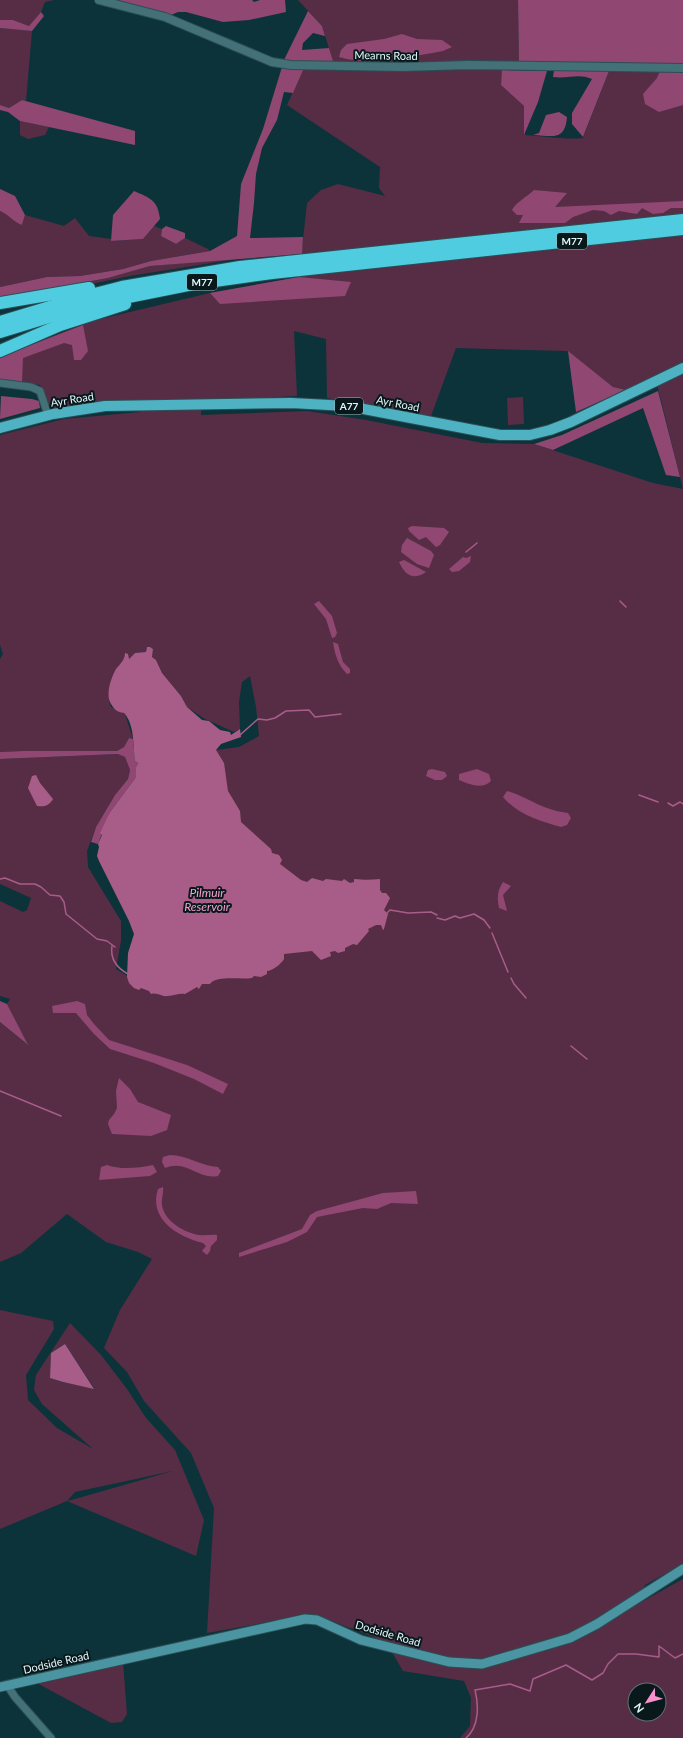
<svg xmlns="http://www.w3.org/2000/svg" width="683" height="1738" font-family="Lato,sans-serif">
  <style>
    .green { fill: #572d46; fill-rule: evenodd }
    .forest { fill: #904772 }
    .water { fill: #a85d89 }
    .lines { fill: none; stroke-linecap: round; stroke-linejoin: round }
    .stream { stroke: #a85d89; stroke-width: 1.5 }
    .minor-casing { stroke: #2a4f54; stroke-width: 9 }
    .tertiary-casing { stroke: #2a4f54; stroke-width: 10 }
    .secondary-casing { stroke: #2a4f54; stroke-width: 11 }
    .primary-casing { stroke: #2a4f54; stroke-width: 12 }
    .motorway-casing { stroke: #2a4f54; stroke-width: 14 }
    .minor { stroke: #447078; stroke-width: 7 }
    .tertiary { stroke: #447078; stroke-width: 8 }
    .secondary { stroke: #4b95a3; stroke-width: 9 }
    .primary { stroke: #4fb2c3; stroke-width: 10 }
    .motorway { stroke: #50cce1; stroke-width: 12 }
    .labels { text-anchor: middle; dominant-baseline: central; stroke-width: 4; stroke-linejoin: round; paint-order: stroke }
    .shield { fill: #08181b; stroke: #a2b5b8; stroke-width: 1 }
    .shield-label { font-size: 10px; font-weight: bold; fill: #e4f8fc }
    .street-label { font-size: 11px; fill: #e4f8fc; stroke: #08181b }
    .water-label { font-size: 12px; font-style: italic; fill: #f4a1cf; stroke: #08181b }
  </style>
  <rect width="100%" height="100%" fill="#0c3339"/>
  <!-- green -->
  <g class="green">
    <path d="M 0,0 L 54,0 L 45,2 L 41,12 L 29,26 L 13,20 L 0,20 Z"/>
    <path d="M 298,0 L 518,0 L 519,63 L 503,62 L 501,85 L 524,106 L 525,135 C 543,136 565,140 583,138 L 609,71 L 683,71 L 683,1564 L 645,1585 L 636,1605 L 683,1579 L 683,1738 L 460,1738 L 470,1726 L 471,1698 L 464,1681 L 403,1671 L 393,1654 L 374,1637 L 313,1614 L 207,1633 L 214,1508 L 191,1453 L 144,1401 L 127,1372 L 104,1348 L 120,1310 L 152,1259 L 138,1252 L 106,1242 L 67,1214 L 21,1253 L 0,1262 L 0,1022 L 26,1044 L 7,1004 L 10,999 L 0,996 L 0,901 L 23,912 L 27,910 L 31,898 L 0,884 L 0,759 L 119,754 L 125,757 L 130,770 L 128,779 L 115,795 L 96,827 L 87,851 L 88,867 L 121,921 L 121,941 L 116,969 L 137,982 L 216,750 L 239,747 L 259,736 L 256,707 L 250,676 L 242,682 L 239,702 L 240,729 L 234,732 L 205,719 L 187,707 L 181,696 L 162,673 L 156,660 L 152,657 L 153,649 L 150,647 L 147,647 L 146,652 L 135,653 L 129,659 L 125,658 C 114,671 105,691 111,707 L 125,714 L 133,739 L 129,738 L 124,747 L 117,751 L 23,751 L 0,752 L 0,659 L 3,654 L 0,645 L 0,435 L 64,419 L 140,412 L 132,401 L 52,410 L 40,385 L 0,379 L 0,357 L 92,321 L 210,293 L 299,277 L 307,203 L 321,190 L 338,184 L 385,196 L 379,188 L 380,167 L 287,105 L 304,68 L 304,62 L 333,61 L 322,26 ZM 294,331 L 326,339 L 327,398 L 431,416 L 456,348 L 567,351 L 613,387 L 626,390 L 655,376 L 683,489 L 653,483 L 534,444 L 482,443 L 366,420 L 307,411 L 201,415 L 201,401 L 297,396 ZM 635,1690 L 659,1690 L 659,1714 L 635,1714 Z"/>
    <path d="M 0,28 L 32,31 L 26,101 L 22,100 L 9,108 L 0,105 Z"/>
    <path d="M 20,121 L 49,127 L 45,135 L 28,139 L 20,135 Z"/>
    <path d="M 0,211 C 10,215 13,221 22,225 L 25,215 L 64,226 L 75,218 L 89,236 L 111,239 L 111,241 L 143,239 L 154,226 L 162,229 L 161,236 L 176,244 L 185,238 L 208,249 L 210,251 L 151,261 L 123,269 L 80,276 L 47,277 L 0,287 Z"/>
    <path d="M 249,257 L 130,276 L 76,287 L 59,288 L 108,278 L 150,266 Z"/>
    <path d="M 523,397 L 524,424 L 508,425 L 507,398 Z"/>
    <path d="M 0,1310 L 53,1321 L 54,1329 L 26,1375 L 28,1400 L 57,1428 L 93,1449 L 42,1404 L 34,1390 L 36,1375 L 70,1323 L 101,1355 L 127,1389 L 146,1418 L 175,1450 L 204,1520 L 196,1556 L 67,1501 L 0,1529 ZM 65,1344 L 94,1388 L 62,1382 L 50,1378 L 51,1353 ZM 173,1471 L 68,1501 L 68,1500 L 75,1492 Z"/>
    <path d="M 123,1662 L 127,1714 L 122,1722 L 111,1723 L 35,1682 Z"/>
  </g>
  <!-- forest -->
  <g class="forest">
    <path d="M 117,0 L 252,0 L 254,2 L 260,0 L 285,0 L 286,12 L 249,20 L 223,22 L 186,12 L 178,12 L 169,16 Z"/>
    <path d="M 518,0 L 683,0 L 683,63 L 519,63 Z"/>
    <path d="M 308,11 L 322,26 L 325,36 L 313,33 L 303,43 L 302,50 L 329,48 L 333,61 L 283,62 Z"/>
    <path d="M 41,12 L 44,16 L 32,31 L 0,28 L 0,20 L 13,20 L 29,26 Z"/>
    <path d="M 402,34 L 417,39 L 442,40 L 452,47 L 443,51 C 408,57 373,67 339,57 L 341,50 L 347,44 L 384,39 Z"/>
    <path d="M 282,67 L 304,68 L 293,93 L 284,92 L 277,120 L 262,148 L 256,174 L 254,203 L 250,238 L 303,237 L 302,254 L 150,266 L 108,278 L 0,298 L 0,287 L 47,277 L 80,276 L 123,269 L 151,261 L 210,251 L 237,236 L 241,184 L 263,129 Z"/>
    <path d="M 502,70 L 547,71 L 538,102 L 524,135 L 524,106 L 501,85 Z"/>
    <path d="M 554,70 L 609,71 L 583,137 L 572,124 L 572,113 L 592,79 C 578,73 569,79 553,77 Z"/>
    <path d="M 660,71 L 683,71 L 683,105 L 659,112 L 645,104 L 643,94 L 657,78 Z"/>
    <path d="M 22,100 L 135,131 L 135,145 L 20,121 L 8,112 L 0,110 L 0,105 L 9,108 Z"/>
    <path d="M 559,112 L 567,117 C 565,141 553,136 533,135 L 539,133 L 546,115 Z"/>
    <path d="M 0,189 L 15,196 L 25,215 L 22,225 C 13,222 10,215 0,211 Z"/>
    <path d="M 534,190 L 567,193 L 555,207 L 683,201 L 683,208 L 671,208 L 663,213 L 653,214 L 642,208 L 637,214 L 619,211 L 611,215 L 604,211 L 593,210 L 573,217 L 565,223 L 519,223 L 523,215 L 517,215 L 512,210 C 515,203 528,196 534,190 Z"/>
    <path d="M 134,191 C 150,198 158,200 160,219 L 143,239 L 111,241 L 113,215 Z"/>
    <path d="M 166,226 L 185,233 L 185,238 L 176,244 L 161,236 L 162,229 Z"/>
    <path d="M 299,277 L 351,282 L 345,296 L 220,304 L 210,293 Z"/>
    <path d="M 83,325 L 88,351 L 81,360 L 74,360 L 72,345 L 64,343 L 23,358 L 22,382 L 0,379 L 0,357 Z"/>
    <path d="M 568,351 L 613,387 L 626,390 L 576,412 Z"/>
    <path d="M 658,391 L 680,477 L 666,475 L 643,408 L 553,450 L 534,444 L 562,435 Z"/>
    <path d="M 1,396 L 32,399 L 39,401 L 40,408 L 0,419 Z"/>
    <path d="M 412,526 L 444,528 L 449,532 L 440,545 L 436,547 L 426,537 L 419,540 L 409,531 L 408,528 Z"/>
    <path d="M 407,538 L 431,551 L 434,555 L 429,568 L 417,564 L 401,552 L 402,545 Z"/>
    <path d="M 471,556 L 470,562 L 459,571 L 452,572 L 449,569 L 463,557 L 466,558 Z"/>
    <path d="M 404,560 L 426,572 C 413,581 405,575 399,562 Z"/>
    <path d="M 319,601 L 332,616 L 337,633 L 335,637 L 332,638 L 326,619 L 314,604 Z"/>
    <path d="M 333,642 L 338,644 L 343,662 L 350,669 L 350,673 L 347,674 C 338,665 335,655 333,642 Z"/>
    <path d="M 129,738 L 133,739 L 135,761 L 138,763 L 136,767 L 136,777 L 110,812 L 98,844 L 91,842 L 96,827 L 115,795 L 128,779 L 130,770 L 125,757 L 118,754 L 0,759 L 0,752 L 23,751 L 117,751 L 124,747 Z"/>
    <path d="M 432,769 L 445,772 L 447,776 L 442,780 L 435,780 L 426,776 L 428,770 Z"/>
    <path d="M 477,769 L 489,774 L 491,781 C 482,790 469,784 459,780 L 459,774 Z"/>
    <path d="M 507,791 C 530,798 542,810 568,813 L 571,818 L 567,825 L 561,827 C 540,821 518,815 503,797 Z"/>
    <path d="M 503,882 L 511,886 L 503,895 L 507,911 L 499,908 C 497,898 497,891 503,882 Z"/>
    <path d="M 0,1001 L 7,1004 L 28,1045 L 0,1022 Z"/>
    <path d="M 77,1001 L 85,1004 L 87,1015 L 94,1024 L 109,1040 L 187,1065 L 228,1084 L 223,1094 L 194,1079 L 154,1063 L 110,1049 L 94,1034 L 76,1013 L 53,1013 L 52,1006 Z"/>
    <path d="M 119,1078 L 130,1089 L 138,1102 L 171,1115 L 167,1130 L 151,1136 L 112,1134 L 108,1124 L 109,1120 L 114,1114 L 117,1108 L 116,1091 Z"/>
    <path d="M 170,1155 C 187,1155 201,1166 218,1167 L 221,1171 L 218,1176 C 197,1180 188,1159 165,1168 L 162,1162 L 163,1157 Z"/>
    <path d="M 107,1165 C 121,1170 138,1168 153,1165 L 157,1172 L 150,1176 L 99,1180 L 101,1167 Z"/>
    <path d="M 163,1187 C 164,1193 161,1199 162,1205 C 164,1221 185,1233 199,1235 C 205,1236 211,1234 217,1235 L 217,1240 L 211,1246 L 210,1251 L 207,1255 L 202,1251 L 206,1246 L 203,1243 C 178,1237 148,1219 158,1189 Z"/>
    <path d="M 416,1191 L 418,1204 L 391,1203 L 377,1209 L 363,1208 L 317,1217 L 307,1232 L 287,1242 L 239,1257 L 239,1253 L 302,1229 L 310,1215 L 317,1211 L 383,1193 Z"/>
  </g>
  <!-- water -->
  <g class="water">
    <path d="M 147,647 L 150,647 L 153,649 L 152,657 L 156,660 L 162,673 L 181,696 L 187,707 L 202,720 L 209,721 L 220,730 L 230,732 L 231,735 L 240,729 L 241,737 L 221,744 L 216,750 L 224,763 L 228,791 L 240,811 L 241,822 L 271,849 L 272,853 L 279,855 L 282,860 L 280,864 L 301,880 L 307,882 L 312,878 L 323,881 L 326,879 L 342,881 L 344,879 L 350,883 L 354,882 L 354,879 C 364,880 371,880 380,879 L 380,890 L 382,893 L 386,893 L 390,898 L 384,910 L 388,914 L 384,929 L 383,930 L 381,925 L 376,925 L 368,929 L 369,931 L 357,945 L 353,944 L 345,948 L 345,951 L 338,953 L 335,951 L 330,952 L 331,956 L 321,960 L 312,951 L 284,954 L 284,959 C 281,964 274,970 267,971 L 267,974 L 261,977 L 254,976 L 252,978 C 241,980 216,975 210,984 L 202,984 L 199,989 L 197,987 L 185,994 C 179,993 174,996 168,996 C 161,997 158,992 151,994 L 149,991 L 141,988 L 139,990 L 134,988 L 129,983 L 127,977 L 128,953 L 134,934 L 129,921 L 99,861 L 97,856 L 99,847 L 98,844 L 102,835 L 100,833 L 110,812 L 136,777 L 136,767 L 138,763 L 135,761 C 133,746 135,725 124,713 C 116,712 113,708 110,702 C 106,693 111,678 116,669 C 120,664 125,660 125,653 L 128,654 L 129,659 L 135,653 L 146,652 Z"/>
    <path d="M 36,775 L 40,783 L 53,799 C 49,806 44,807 37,806 L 28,788 L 32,776 Z"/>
    <path d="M 65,1344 L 94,1389 L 63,1382 L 50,1378 L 51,1353 Z"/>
  </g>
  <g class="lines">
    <!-- stream -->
    <g class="stream">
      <path d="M 466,552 L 477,543"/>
      <path d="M 620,601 L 626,607"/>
      <path d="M 240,735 L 258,719 L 267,720 L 275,718 L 286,711 L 309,710 L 315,717 L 341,714"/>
      <path d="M 639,795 L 658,802"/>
      <path d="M 668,803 L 673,806 L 680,802 L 683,804"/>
      <path d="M 0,879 L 5,878 L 20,884 L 35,884 L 41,887 L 50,895 L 60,896 L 64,902 L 66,914 L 97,939 L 107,941 L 115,947"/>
      <path d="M 387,913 L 390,910 L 408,913 L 431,912 L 437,915"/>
      <path d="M 437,918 L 445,920 L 455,916 L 460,918 L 474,914 L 484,920 L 490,928"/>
      <path d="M 492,933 L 508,972"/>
      <path d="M 112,946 C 110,959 117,968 128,974"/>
      <path d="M 511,978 L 514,984 L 526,998"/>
      <path d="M 571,1046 L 587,1059"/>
      <path d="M 0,1091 L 61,1116"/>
      <path d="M 466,1738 C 479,1727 479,1706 475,1690 L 510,1684 L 530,1691 L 533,1679 L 566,1665 L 592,1680 L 603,1673 L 608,1664 L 618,1654 L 636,1654 L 659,1657 L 659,1646 L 675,1658 L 683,1654"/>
    </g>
    <defs>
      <g id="minor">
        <path d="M 0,383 L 31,387 L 40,391 L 48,415"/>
        <path d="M 7,1685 L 15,1697 L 51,1738"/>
      </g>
      <path id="tertiary" d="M 99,0 L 165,17 L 272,62 L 291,65 L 403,67 L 467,65 L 683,68"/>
      <path id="secondary" d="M 0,1687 L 305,1619 L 317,1620 L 361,1640 L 449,1662 L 482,1664 L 570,1638 L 597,1624 L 683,1569"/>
      <path id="primary" d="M 0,428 L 53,414 L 105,406 L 291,403 L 348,406 L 500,435 L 530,435 L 550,430 L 571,422 L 683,368"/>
      <g id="motorway">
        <path d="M 0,303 L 89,288"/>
        <path d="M 0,322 L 83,297 L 122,287 L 240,267 L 683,220"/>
        <path d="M 0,332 L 88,305 L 193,284 L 272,273 L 683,229"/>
        <path d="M 0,351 L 60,325 L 125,304"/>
      </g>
    </defs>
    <!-- minor casing -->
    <use href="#minor" class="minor-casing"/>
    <!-- tertiary casing -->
    <use href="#tertiary" class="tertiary-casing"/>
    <!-- secondary casing -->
    <use href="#secondary" class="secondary-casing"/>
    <!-- primary casing -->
    <use href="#primary" class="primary-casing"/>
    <!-- motorway casing -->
    <use href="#motorway" class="motorway-casing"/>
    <!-- minor -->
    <use href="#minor" class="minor"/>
    <!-- tertiary -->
    <use href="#tertiary" class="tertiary"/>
    <!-- secondary -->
    <use href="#secondary" class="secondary"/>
    <!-- primary -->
    <use href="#primary" class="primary"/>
    <!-- motorway -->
    <use href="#motorway" class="motorway"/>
  </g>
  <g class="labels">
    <!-- shield labels -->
    <g class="shield">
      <rect x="557" y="233" width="30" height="16" rx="3"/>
      <rect x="187" y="274" width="30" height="16" rx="3"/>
      <rect x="335" y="398" width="28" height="16" rx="3"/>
    </g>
    <g class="shield-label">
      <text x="572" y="241">M77</text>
      <text x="202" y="282">M77</text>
      <text x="349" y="406">A77</text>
    </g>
    <!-- street labels -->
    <g class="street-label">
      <text transform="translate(386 55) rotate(1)">Mearns Road</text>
      <text transform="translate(72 399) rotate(-9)">Ayr Road</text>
      <text transform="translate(398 403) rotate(11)">Ayr Road</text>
      <text transform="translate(388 1633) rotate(16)">Dodside Road</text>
      <text transform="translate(56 1662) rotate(-13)">Dodside Road</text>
    </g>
    <!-- water labels -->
    <g class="water-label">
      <text x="207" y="892">Pilmuir<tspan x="207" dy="14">Reservoir</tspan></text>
    </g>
  </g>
  <!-- north arrow -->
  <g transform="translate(647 1702) rotate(234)"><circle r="19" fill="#08181b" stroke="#607275"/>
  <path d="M0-3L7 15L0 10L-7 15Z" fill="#f890cc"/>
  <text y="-6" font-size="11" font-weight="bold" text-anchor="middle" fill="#e4f8fc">N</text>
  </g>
</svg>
